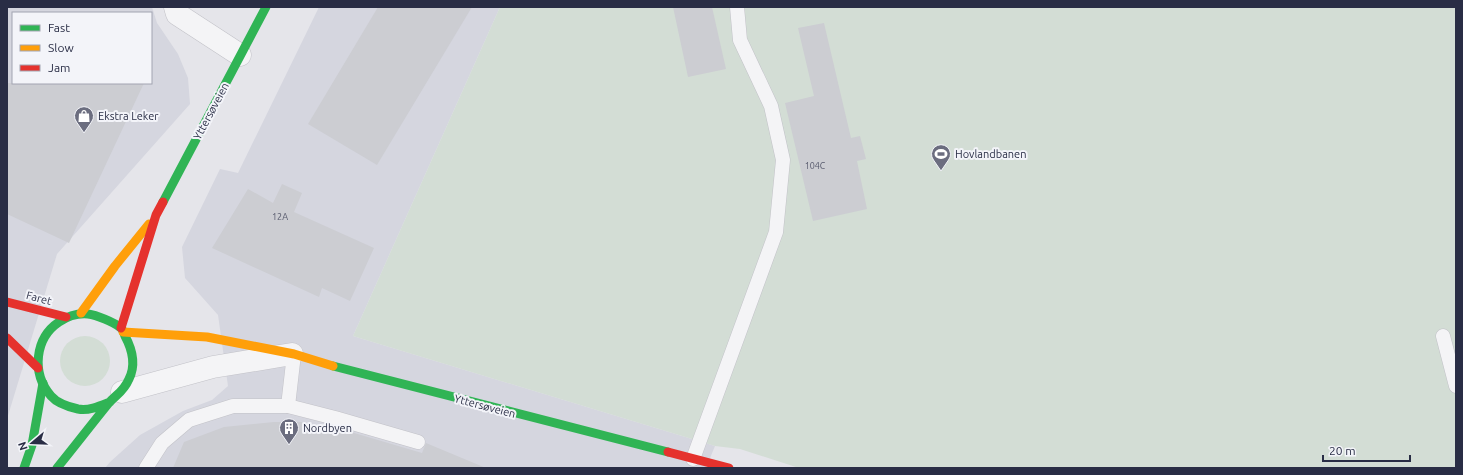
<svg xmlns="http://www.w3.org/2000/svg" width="1463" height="475" font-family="Ubuntu,sans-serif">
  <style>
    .built { fill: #d5d6df; fill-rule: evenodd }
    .green { fill: #d3ddd5 }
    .building { fill: #cccdd2 }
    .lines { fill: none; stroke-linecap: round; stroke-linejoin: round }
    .lane-casing { stroke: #c2c2c8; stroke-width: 15 }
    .street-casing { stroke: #c2c2c8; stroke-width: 23 }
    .lane { stroke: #f4f4f6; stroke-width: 14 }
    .street { stroke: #f4f4f6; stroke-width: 22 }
    .fast { stroke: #30b455; stroke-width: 9 }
    .slow { stroke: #ff9f0a; stroke-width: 9 }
    .jam { stroke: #e5322d; stroke-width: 9 }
    .labels { text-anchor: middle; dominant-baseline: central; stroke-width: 4; stroke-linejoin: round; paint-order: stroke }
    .number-label { font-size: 9px; fill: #54576a }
    .street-label { font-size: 11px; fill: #292d45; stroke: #f3f4f9 }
    .poi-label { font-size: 11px; fill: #292d45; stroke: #f3f4f9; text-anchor: start }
  </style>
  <rect width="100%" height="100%" fill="#e5e5ea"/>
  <!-- built -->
  <g class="built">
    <path d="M 7,7 L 152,7 L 157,23 L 178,54 L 188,78 L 190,104 L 57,254 L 7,419 ZM 13,13 L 151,13 L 151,83 L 13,83 Z"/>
    <path d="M 319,7 L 500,7 L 353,336 L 715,446 L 706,468 L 105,468 L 110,462 L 140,435 L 183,411 L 212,400 L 228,386 L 218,315 L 185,278 L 182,247 L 220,169 L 238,173 Z"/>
  </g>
  <!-- green -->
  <g class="green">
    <path d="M 500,7 L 1456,7 L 1456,468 L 799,468 L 740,449 L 715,446 L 353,336 Z"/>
    <circle cx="85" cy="361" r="25"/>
  </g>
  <!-- building -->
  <g class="building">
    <path d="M 378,7 L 472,7 L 377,165 L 308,124 Z"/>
    <path d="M 673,7 L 712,7 L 726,69 L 688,77 Z"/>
    <path d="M 824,23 L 851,138 L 860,136 L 866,159 L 857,161 L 867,209 L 813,221 L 785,103 L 814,96 L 798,28 Z"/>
    <path d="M 7,83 L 144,83 L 69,243 L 7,214 Z"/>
    <path d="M 282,184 L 302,193 L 294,212 L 374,248 L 350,301 L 322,288 L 319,297 L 212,248 L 248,189 L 273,203 Z"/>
    <path d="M 274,422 L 301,422 L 344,430 L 422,453 L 426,443 L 486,468 L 173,468 L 184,442 L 224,427 Z"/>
  </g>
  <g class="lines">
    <defs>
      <g id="lane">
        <path d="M 1443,336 L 1456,386"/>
        <path d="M 288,406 L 335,418 L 418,442"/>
        <path d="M 693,459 L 776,232 L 783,160 L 771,106 L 740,40 L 737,7"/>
        <path d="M 146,468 L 162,443 L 189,420 L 233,406 L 288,406 L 294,354"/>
      </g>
      <g id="street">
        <path d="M 175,7 L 177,14 L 240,55"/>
        <path d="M 122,392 L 213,367 L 292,354"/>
      </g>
    </defs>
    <!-- lane casing -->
    <use href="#lane" class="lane-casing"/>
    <!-- street casing -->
    <use href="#street" class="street-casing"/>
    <!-- lane -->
    <use href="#lane" class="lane"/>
    <!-- street -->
    <use href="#street" class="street"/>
    <!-- fast -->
    <g class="fast">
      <path d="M 163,202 L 266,7"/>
      <path d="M 333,366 L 668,452"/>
      <path d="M 24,468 L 32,445 L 43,383"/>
      <path d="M 57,468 C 74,447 91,425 108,404 C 116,394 123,393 129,379 C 136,365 132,349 125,336 C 124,333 123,330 121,328 C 114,322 96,315 88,314 C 77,313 68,316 59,322 C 35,338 31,373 51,396 C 57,403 69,407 78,409 C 89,411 100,406 110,402"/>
    </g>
    <!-- slow -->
    <g class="slow">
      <path d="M 81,313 L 115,266 L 149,224"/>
      <path d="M 123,332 L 207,337 L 294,354 L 333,366"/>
    </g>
    <!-- jam -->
    <g class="jam">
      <path d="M 7,302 L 66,317"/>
      <path d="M 121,328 L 156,215 L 163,202"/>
      <path d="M 7,338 L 38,368"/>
      <path d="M 668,452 L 729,468"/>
    </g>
  </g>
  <!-- icons -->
  <defs>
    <symbol id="shop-pin" viewBox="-11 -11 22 30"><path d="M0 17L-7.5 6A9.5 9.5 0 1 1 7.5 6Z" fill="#6b6d7f" stroke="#f3f4f9"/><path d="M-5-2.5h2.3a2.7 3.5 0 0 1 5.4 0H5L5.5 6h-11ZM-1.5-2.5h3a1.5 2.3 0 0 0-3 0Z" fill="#fff"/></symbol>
    <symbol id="stadium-pin" viewBox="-11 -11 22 30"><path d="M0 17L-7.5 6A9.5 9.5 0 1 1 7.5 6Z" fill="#6b6d7f" stroke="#f3f4f9"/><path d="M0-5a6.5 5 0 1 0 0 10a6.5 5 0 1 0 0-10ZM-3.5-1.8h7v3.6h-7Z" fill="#fff"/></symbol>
    <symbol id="building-pin" viewBox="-11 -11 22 30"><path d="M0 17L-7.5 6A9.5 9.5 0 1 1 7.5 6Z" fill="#6b6d7f" stroke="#f3f4f9"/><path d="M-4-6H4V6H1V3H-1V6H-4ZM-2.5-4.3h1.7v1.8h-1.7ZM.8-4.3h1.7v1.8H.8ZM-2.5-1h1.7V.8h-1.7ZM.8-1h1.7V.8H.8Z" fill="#fff"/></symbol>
  </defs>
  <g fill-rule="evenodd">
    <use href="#shop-pin" x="73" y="105" width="22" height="30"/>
    <use href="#stadium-pin" x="930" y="143" width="22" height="30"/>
    <use href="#building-pin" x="278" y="417" width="22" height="30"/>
  </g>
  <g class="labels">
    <!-- number labels -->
    <g class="number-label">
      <text x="815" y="166">104C</text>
      <text x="280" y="217">12A</text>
    </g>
    <!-- street labels -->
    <g class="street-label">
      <text transform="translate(211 111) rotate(-62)">Yttersøveien</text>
      <text transform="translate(39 298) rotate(15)">Faret</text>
      <text transform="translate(485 406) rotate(15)">Yttersøveien</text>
    </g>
    <!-- poi labels -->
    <g class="poi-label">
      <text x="98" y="116">Ekstra Leker</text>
      <text x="955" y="154">Hovlandbanen</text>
      <text x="303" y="428">Nordbyen</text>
    </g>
  </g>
  <!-- border -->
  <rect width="1463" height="475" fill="none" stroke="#292d45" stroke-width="16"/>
  <!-- legend -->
  <rect x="12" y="12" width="140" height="72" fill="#f3f4f9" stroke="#a2a4b1"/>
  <rect x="20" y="25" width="20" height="6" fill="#30b455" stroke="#a2a4b1"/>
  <text x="48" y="32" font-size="12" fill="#292d45">Fast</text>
  <rect x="20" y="45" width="20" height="6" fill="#ff9f0a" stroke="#a2a4b1"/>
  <text x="48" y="52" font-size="12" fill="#292d45">Slow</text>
  <rect x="20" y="65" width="20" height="6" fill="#e5322d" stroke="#a2a4b1"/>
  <text x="48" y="72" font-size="12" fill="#292d45">Jam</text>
  <!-- north arrow -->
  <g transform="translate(32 443) rotate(251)" stroke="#f3f4f9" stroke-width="3" paint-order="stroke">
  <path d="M0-3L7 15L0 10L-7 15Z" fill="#292d45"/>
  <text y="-6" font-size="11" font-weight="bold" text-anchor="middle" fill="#292d45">N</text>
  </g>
  <!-- scale -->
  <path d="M1323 455v6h87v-6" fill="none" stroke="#292d45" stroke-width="2"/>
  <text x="1329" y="455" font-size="12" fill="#292d45" stroke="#f3f4f9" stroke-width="3" paint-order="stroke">20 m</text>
</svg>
